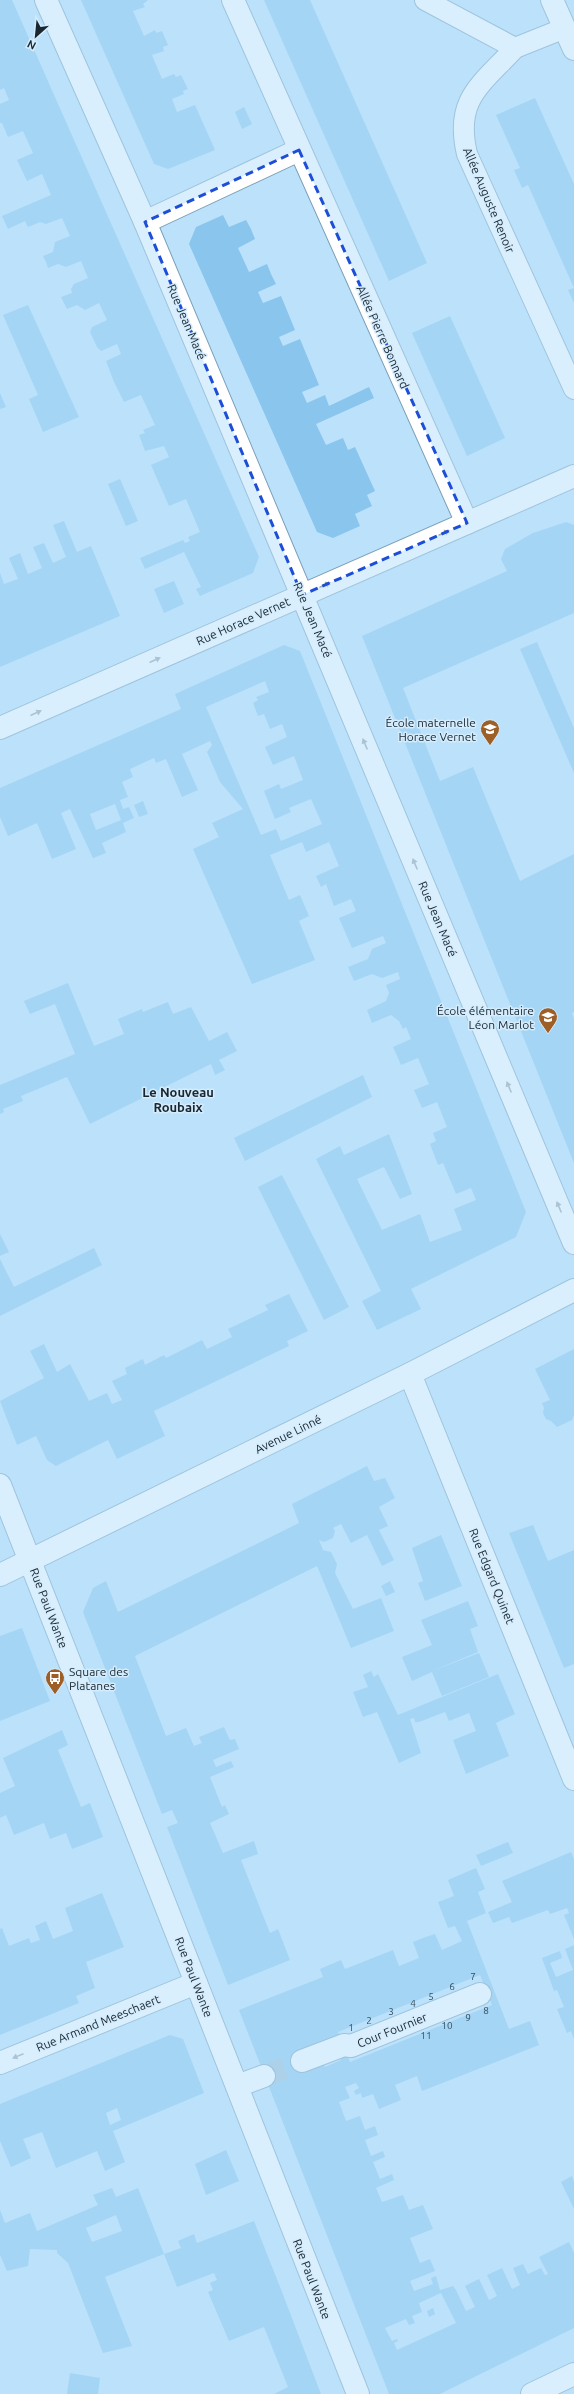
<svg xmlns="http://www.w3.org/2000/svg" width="574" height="2394" font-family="Ubuntu,sans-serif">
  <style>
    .building { fill: #8ac5ed; fill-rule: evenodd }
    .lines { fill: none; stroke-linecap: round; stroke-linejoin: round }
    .street-tunnel { stroke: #9bbcd3; stroke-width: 22; stroke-dasharray: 22 11; stroke-linecap: butt }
    .lane-casing { stroke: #7b9fb8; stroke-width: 22 }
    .street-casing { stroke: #7b9fb8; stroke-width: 24 }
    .secondary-casing { stroke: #7b9fb8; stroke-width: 24 }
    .lane { stroke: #fff; stroke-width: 20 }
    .street { stroke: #fff; stroke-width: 22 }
    .secondary { stroke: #fff; stroke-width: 22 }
    .oneway { fill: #989ea2 }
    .marked { fill: none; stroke: #1d4ed8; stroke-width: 3; stroke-dasharray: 8 5; stroke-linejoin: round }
    .labels { text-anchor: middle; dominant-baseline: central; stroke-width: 3; stroke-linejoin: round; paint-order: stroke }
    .number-label { font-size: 10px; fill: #354e60 }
    .street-label { font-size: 12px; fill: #192731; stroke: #d5ecfc }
    .poi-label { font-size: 12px; fill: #192731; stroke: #d5ecfc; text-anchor: end }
    .neighbourhood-label { font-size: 13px; font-weight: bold; fill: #192731; stroke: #d5ecfc }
  </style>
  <rect width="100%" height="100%" fill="#bbe1fb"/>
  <!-- building -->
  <g class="building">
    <path d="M 0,0 L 12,0 L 259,557 L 253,573 L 200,596 L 196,589 L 201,587 L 184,552 L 145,569 L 140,558 L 183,540 L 185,543 L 190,541 L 188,537 L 200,532 L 186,499 L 169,506 L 151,465 L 169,457 L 164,446 L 145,451 L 139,435 L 145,433 L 143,430 L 155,425 L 141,395 L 124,402 L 114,382 L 106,361 L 121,354 L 117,344 L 101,351 L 97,347 L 90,332 L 92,327 L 107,320 L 99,303 L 85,310 L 77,305 L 67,309 L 61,297 L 72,293 L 71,289 L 74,284 L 88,278 L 81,261 L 66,267 L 58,264 L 48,268 L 46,262 L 43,256 L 53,252 L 55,242 L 70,236 L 62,218 L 46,224 L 40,222 L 28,227 L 25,221 L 8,229 L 2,216 L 51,195 L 42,174 L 27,181 L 17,160 L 33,153 L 23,131 L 8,137 L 2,123 L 0,123 L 0,104 L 9,100 L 4,88 L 0,90 Z"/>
    <path d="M 81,0 L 148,0 L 143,4 L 145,7 L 133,11 L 144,36 L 155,30 L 156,33 L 162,31 L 168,45 L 163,47 L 164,51 L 152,55 L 162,79 L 174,74 L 176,77 L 181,75 L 188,89 L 183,91 L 184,94 L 172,99 L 177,112 L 195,105 L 215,150 L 168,169 L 154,164 Z"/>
    <path d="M 264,0 L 310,0 L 427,263 L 389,281 Z"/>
    <path d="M 535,98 L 574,184 L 574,303 L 568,290 L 574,288 L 528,185 L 522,188 L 514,170 L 520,168 L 496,115 Z"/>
    <path d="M 244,107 L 252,124 L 242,129 L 235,112 Z"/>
    <path d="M 223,215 L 229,227 L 246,220 L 251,229 L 255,239 L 238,248 L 249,272 L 267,264 L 271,274 L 276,284 L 258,292 L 263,303 L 281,296 L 295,330 L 279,337 L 283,346 L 300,339 L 319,385 L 302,392 L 307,403 L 325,395 L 329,406 L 369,387 L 374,398 L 316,424 L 326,445 L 343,438 L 348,450 L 355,447 L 375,491 L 367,495 L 372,506 L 355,514 L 360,526 L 333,538 L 317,532 L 189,244 L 196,227 Z"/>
    <path d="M 28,305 L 79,417 L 43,432 L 29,399 L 38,395 L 3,315 Z"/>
    <path d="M 450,316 L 505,438 L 467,456 L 412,333 Z"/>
    <path d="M 0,393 L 6,407 L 0,409 Z"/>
    <path d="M 120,479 L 138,521 L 126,526 L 108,484 Z"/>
    <path d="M 64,521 L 77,552 L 91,546 L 120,616 L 0,667 L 0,573 L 4,584 L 18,579 L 9,558 L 20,553 L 28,574 L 42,568 L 33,547 L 44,543 L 53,563 L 66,557 L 53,525 Z"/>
    <path d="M 566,522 L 574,525 L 574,613 L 403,688 L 440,781 L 473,767 L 520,881 L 574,854 L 574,1012 L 572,1013 L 574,1019 L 574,1163 L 362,636 L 507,571 L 501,559 L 505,549 L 533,533 Z"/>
    <path d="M 174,581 L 184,604 L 164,613 L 154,589 Z"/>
    <path d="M 537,642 L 574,728 L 574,773 L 520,649 Z"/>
    <path d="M 284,645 L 300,651 L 526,1212 L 516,1237 L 411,1289 L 421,1309 L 377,1330 L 362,1301 L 381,1291 L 316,1159 L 340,1146 L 344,1155 L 389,1134 L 412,1194 L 400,1199 L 384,1167 L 357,1179 L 382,1230 L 420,1214 L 430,1242 L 462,1230 L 454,1209 L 476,1200 L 471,1188 L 456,1194 L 443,1163 L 438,1165 L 430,1144 L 436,1141 L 433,1133 L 447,1127 L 437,1102 L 422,1108 L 414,1090 L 429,1084 L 418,1058 L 401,1065 L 393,1047 L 411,1039 L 406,1027 L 403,1029 L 399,1021 L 391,1015 L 372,1023 L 367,1010 L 386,1001 L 389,993 L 386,985 L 400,979 L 398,972 L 382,978 L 372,974 L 354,981 L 348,967 L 368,959 L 372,949 L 386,943 L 383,936 L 352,948 L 339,918 L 356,911 L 351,899 L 334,906 L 326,884 L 321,887 L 316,876 L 339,866 L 329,842 L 306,852 L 302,842 L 270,855 L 289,900 L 300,895 L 309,916 L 299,921 L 315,960 L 252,984 L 193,849 L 219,837 L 212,823 L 243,809 L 220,782 L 207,752 L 212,745 L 210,741 L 182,754 L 198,790 L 182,797 L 166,759 L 156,763 L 154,758 L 130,769 L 133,777 L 122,782 L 128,797 L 120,800 L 123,809 L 129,807 L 134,818 L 123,823 L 126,832 L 102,843 L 106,853 L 93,858 L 70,809 L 61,813 L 76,849 L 52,859 L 37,823 L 8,836 L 0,817 L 0,788 L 181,709 L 175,694 ZM 265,681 L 269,692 L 256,697 L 258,700 L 253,703 L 258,716 L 264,714 L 270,729 L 282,724 L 287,737 L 265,747 L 273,765 L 294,756 L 303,780 L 281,789 L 279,784 L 264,791 L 275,819 L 291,812 L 289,808 L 311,799 L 322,824 L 281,841 L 276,829 L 261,835 L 206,707 ZM 115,804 L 121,820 L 96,830 L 90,814 Z"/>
    <path d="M 143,801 L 148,814 L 139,817 L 134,805 Z"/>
    <path d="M 68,983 L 94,1046 L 124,1034 L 118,1019 L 142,1009 L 143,1012 L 168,1002 L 173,1014 L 191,1007 L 209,1041 L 227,1032 L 237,1051 L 219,1060 L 225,1070 L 215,1075 L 211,1064 L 90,1124 L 67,1077 L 21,1096 L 23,1101 L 3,1109 L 4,1112 L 0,1114 L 0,1085 L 75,1054 L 55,1004 L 30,1014 L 24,1001 Z"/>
    <path d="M 363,1075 L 372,1097 L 245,1161 L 234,1138 Z"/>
    <path d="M 282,1175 L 349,1307 L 324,1320 L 258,1187 Z"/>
    <path d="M 0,1234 L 9,1252 L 0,1256 Z"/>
    <path d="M 94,1248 L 102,1265 L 0,1316 L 0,1259 L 14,1287 Z"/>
    <path d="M 289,1294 L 308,1331 L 287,1341 L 289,1346 L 154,1411 L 165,1436 L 117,1459 L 108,1440 L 56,1466 L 47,1460 L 36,1436 L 17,1445 L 0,1401 L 44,1378 L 30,1351 L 44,1344 L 57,1372 L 70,1364 L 89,1401 L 107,1393 L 112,1404 L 122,1400 L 112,1381 L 127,1374 L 125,1368 L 143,1359 L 145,1365 L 164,1355 L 166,1358 L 202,1340 L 207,1349 L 232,1337 L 228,1329 L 268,1310 L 265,1305 Z"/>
    <path d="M 574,1349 L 574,1415 L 572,1420 L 557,1427 L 551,1421 L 546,1419 L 543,1413 L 544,1408 L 542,1403 L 550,1400 L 535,1369 Z"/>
    <path d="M 367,1466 L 374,1481 L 385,1478 L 395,1498 L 379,1507 L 388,1526 L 379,1530 L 394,1560 L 382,1566 L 367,1535 L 351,1543 L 341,1524 L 333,1528 L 335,1531 L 333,1538 L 324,1542 L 319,1540 L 323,1550 L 331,1552 L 337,1564 L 335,1573 L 353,1609 L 381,1598 L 394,1631 L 351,1648 L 317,1566 L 135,1656 L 166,1736 L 186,1728 L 194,1746 L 202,1743 L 199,1737 L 224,1727 L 230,1740 L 235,1739 L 239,1749 L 213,1760 L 216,1767 L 231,1761 L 234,1767 L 210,1777 L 222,1807 L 225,1805 L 229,1814 L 210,1823 L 223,1853 L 254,1841 L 258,1854 L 241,1860 L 270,1933 L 278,1929 L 290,1960 L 228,1985 L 167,1827 L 178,1823 L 172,1810 L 162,1814 L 83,1612 L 93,1588 L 106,1581 L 118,1612 L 299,1523 L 292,1504 Z"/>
    <path d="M 533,1525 L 548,1561 L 574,1550 L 574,1664 L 564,1668 L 509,1533 Z"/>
    <path d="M 441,1535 L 462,1586 L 425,1601 L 418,1583 L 423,1581 L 412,1548 Z"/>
    <path d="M 390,1581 L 395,1592 L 386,1596 L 381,1586 Z"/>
    <path d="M 468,1601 L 478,1626 L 470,1629 L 478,1652 L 432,1671 L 479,1653 L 489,1677 L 442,1696 L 432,1672 L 412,1681 L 402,1657 L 432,1645 L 421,1620 Z"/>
    <path d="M 22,1628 L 50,1701 L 0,1721 L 0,1636 Z"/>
    <path d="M 371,1671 L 374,1677 L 378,1674 L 398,1715 L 498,1674 L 515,1714 L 496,1723 L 509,1756 L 466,1774 L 453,1740 L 476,1731 L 469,1713 L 449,1721 L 445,1712 L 419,1722 L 415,1722 L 414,1718 L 410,1719 L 421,1753 L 399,1763 L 377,1712 L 363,1717 L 353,1692 L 368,1687 L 363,1675 Z"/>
    <path d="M 62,1730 L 68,1745 L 58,1750 L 81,1807 L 90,1803 L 103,1837 L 72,1849 L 66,1833 L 50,1839 L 44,1823 L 14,1835 L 6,1815 L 0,1818 L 0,1793 L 15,1786 L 3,1758 Z"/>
    <path d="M 508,1842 L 513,1853 L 481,1866 L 476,1855 Z"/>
    <path d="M 571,1852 L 574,1859 L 574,1939 L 564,1915 L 569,1913 L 567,1908 L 550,1914 L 548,1910 L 512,1923 L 509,1917 L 493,1923 L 488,1912 L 512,1902 L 502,1881 Z"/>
    <path d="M 476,1868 L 485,1889 L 478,1892 L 486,1913 L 467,1921 L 509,2029 L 530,2021 L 539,2045 L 422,2091 L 417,2076 L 395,2085 L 401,2100 L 379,2109 L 373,2094 L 362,2098 L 361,2093 L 356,2095 L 354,2091 L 359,2088 L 356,2083 L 345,2087 L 350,2098 L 339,2102 L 346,2121 L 360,2116 L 365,2130 L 375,2126 L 378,2135 L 365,2140 L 371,2156 L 383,2151 L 385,2157 L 373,2162 L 380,2179 L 392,2174 L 394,2180 L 376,2188 L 382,2202 L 403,2195 L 409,2210 L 423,2205 L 433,2229 L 410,2238 L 420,2263 L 430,2259 L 435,2271 L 410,2281 L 414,2291 L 433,2284 L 431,2278 L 436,2276 L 440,2290 L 453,2286 L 456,2290 L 466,2311 L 475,2307 L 465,2286 L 479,2279 L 489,2300 L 497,2296 L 487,2275 L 502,2268 L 512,2289 L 520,2285 L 513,2268 L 523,2264 L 528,2274 L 541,2268 L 545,2275 L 548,2274 L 539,2257 L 569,2242 L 574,2253 L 574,2328 L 440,2394 L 389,2394 L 239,2010 L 323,1977 L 320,1969 L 341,1960 L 345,1969 L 393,1950 L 399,1966 L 419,1958 L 413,1942 L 423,1938 L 435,1934 L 442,1950 L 462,1941 L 455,1926 L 448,1928 L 438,1902 L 454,1896 L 448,1880 ZM 480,1975 L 492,2005 L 350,2062 L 345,2048 L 339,2055 L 341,2060 L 325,2067 L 321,2057 L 342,2041 L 338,2032 ZM 441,2293 L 456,2323 L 397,2350 L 394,2343 L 398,2341 L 397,2339 L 392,2341 L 385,2328 L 406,2319 L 409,2325 L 415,2323 L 412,2316 L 422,2312 L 419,2303 Z"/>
    <path d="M 102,1893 L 124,1947 L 86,1962 L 95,1988 L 76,1996 L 79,2003 L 0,2035 L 0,1929 L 2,1928 L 9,1946 L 29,1938 L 31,1943 L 40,1940 L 35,1926 L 46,1921 L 53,1939 L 73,1931 L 65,1908 Z"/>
    <path d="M 574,1945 L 574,2039 L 571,2031 L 567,2033 L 557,2009 L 564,2007 L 557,1990 L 554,1991 L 542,1958 L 560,1951 L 562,1958 L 550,1963 L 556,1977 L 573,1970 L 565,1949 Z"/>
    <path d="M 170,2035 L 183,2039 L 204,2093 L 113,2131 L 125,2162 L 105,2171 L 97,2151 L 56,2168 L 42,2132 L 23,2139 L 31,2158 L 11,2167 L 0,2141 L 0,2104 ZM 117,2108 L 121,2120 L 110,2125 L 106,2113 Z"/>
    <path d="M 226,2150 L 239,2181 L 206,2195 L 195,2164 Z"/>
    <path d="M 572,2176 L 574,2182 L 574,2209 L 561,2182 Z"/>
    <path d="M 112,2188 L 116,2197 L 138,2188 L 164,2254 L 105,2277 L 132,2346 L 103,2353 L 68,2263 L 57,2253 L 57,2250 L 30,2249 L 28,2266 L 7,2271 L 0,2255 L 0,2210 L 5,2223 L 30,2213 L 37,2231 L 98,2205 L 93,2195 ZM 116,2215 L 122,2231 L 92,2242 L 86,2228 Z"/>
    <path d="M 254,2221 L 282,2292 L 321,2394 L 274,2394 L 288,2387 L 264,2327 L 229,2341 L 208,2292 L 213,2290 L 210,2283 L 217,2280 L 214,2273 L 177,2287 L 173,2277 L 164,2254 L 181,2248 L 178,2241 L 194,2234 L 197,2243 Z"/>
    <path d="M 433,2308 L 435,2314 L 429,2317 L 427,2311 Z"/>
    <path d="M 70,2373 L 100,2378 L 98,2394 L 67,2394 Z"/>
  </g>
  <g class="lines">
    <!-- street-tunnel -->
    <path class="street-tunnel" d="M 264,2076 L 302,2061"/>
    <defs>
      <g id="lane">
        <path d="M 425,0 L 515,48 C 481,85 454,99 467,154 L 574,389"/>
        <path d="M 515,48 L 565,28"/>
      </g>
      <g id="street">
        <path d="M 46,0 L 145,222 L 574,1243"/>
        <path d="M 233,0 L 467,523"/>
        <path d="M 552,0 L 574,49"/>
        <path d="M 145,222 L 299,150"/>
        <path d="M 0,728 L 574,476"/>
        <path d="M 410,1374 L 574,1779"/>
        <path d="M 0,1485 L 358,2394"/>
        <path d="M 302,2061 L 344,2045 L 351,2046 L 480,1994"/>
        <path d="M 0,2063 L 196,1983"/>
        <path d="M 237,2086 L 264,2076"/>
        <path d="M 532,2394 L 574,2374"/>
      </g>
      <path id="secondary" d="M 0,1575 L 410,1374 L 574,1290"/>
    </defs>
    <!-- lane casing -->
    <use href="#lane" class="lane-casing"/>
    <!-- street casing -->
    <use href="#street" class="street-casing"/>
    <!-- secondary casing -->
    <use href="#secondary" class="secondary-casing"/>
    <!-- lane -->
    <use href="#lane" class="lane"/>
    <!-- street -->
    <use href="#street" class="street"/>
    <!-- secondary -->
    <use href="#secondary" class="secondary"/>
  </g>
  <!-- one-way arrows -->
  <defs><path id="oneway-solid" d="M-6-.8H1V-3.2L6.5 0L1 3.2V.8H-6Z"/></defs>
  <g class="oneway">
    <use href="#oneway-solid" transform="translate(444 533) rotate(-24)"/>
    <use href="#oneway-solid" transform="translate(325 585) rotate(-24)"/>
    <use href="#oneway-solid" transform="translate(155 660) rotate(-24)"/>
    <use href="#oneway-solid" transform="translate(36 713) rotate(-24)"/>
    <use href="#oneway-solid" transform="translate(365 744) rotate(-113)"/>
    <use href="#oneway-solid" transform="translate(415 864) rotate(-113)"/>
    <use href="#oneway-solid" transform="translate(509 1087) rotate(-113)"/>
    <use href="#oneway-solid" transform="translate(559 1207) rotate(-113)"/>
    <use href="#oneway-solid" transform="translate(18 2056) rotate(158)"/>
  </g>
  <!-- marked area -->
  <path d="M0 0H574V2394H0ZM 299,150 L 467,523 L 302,595 L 145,222 Z" fill="#bbe1fb" fill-opacity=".55" fill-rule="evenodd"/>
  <path class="marked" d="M 299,150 L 467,523 L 302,595 L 145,222 Z"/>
  <!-- icons -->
  <defs>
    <symbol id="school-pin" viewBox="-11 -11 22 30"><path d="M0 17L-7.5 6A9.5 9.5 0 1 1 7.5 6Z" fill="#9e5f27" stroke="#d5ecfc"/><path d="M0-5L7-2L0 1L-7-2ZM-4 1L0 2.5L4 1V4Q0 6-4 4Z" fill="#fff"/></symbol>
    <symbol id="bus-pin" viewBox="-11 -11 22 30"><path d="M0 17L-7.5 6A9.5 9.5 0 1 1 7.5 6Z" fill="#9e5f27" stroke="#d5ecfc"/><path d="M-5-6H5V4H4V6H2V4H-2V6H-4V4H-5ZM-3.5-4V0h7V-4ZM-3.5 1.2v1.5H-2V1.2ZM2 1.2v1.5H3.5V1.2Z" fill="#fff"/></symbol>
  </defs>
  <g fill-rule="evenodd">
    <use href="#school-pin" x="479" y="718" width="22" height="30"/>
    <use href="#school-pin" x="537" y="1006" width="22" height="30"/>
    <use href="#bus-pin" x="44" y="1667" width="22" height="30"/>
  </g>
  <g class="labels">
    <!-- number labels -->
    <g class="number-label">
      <text x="473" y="1976">7</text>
      <text x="452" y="1986">6</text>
      <text x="431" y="1996">5</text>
      <text x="413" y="2003">4</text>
      <text x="486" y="2010">8</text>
      <text x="391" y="2011">3</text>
      <text x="468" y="2017">9</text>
      <text x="369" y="2020">2</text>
      <text x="447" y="2025">10</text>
      <text x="351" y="2027">1</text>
      <text x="426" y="2035">11</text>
    </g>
    <!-- street labels -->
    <g class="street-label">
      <text transform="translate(489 200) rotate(67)">Allée Auguste Renoir</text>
      <text transform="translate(187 322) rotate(67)">Rue Jean Macé</text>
      <text transform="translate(383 337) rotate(66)">Allée Pierre Bonnard</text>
      <text transform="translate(313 620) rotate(67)">Rue Jean Macé</text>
      <text transform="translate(243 621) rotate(-24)">Rue Horace Vernet</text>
      <text transform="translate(438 919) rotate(67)">Rue Jean Macé</text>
      <text transform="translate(288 1434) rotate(-26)">Avenue Linné</text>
      <text transform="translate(492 1576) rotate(68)">Rue Edgard Quinet</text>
      <text transform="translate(49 1608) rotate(69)">Rue Paul Wante</text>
      <text transform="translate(194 1977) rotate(69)">Rue Paul Wante</text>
      <text transform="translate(98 2023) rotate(-22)">Rue Armand Meeschaert</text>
      <text transform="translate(392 2030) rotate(-22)">Cour Fournier</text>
      <text transform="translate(312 2279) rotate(69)">Rue Paul Wante</text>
    </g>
    <!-- poi labels -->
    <g class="poi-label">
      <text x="476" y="722">École maternelle<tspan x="476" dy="14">Horace Vernet</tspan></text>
      <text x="534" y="1010">École élémentaire<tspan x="534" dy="14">Léon Marlot</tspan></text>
      <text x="69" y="1671" text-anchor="start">Square des<tspan x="69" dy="14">Platanes</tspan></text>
    </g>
    <!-- neighbourhood labels -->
    <g class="neighbourhood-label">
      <text x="178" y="1092">Le Nouveau<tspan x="178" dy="15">Roubaix</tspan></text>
    </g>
  </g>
  <!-- north arrow -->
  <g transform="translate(36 36) rotate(207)" stroke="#d5ecfc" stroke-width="3" paint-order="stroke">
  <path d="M0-3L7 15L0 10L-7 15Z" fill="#192731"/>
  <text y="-6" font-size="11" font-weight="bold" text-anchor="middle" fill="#192731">N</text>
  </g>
</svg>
